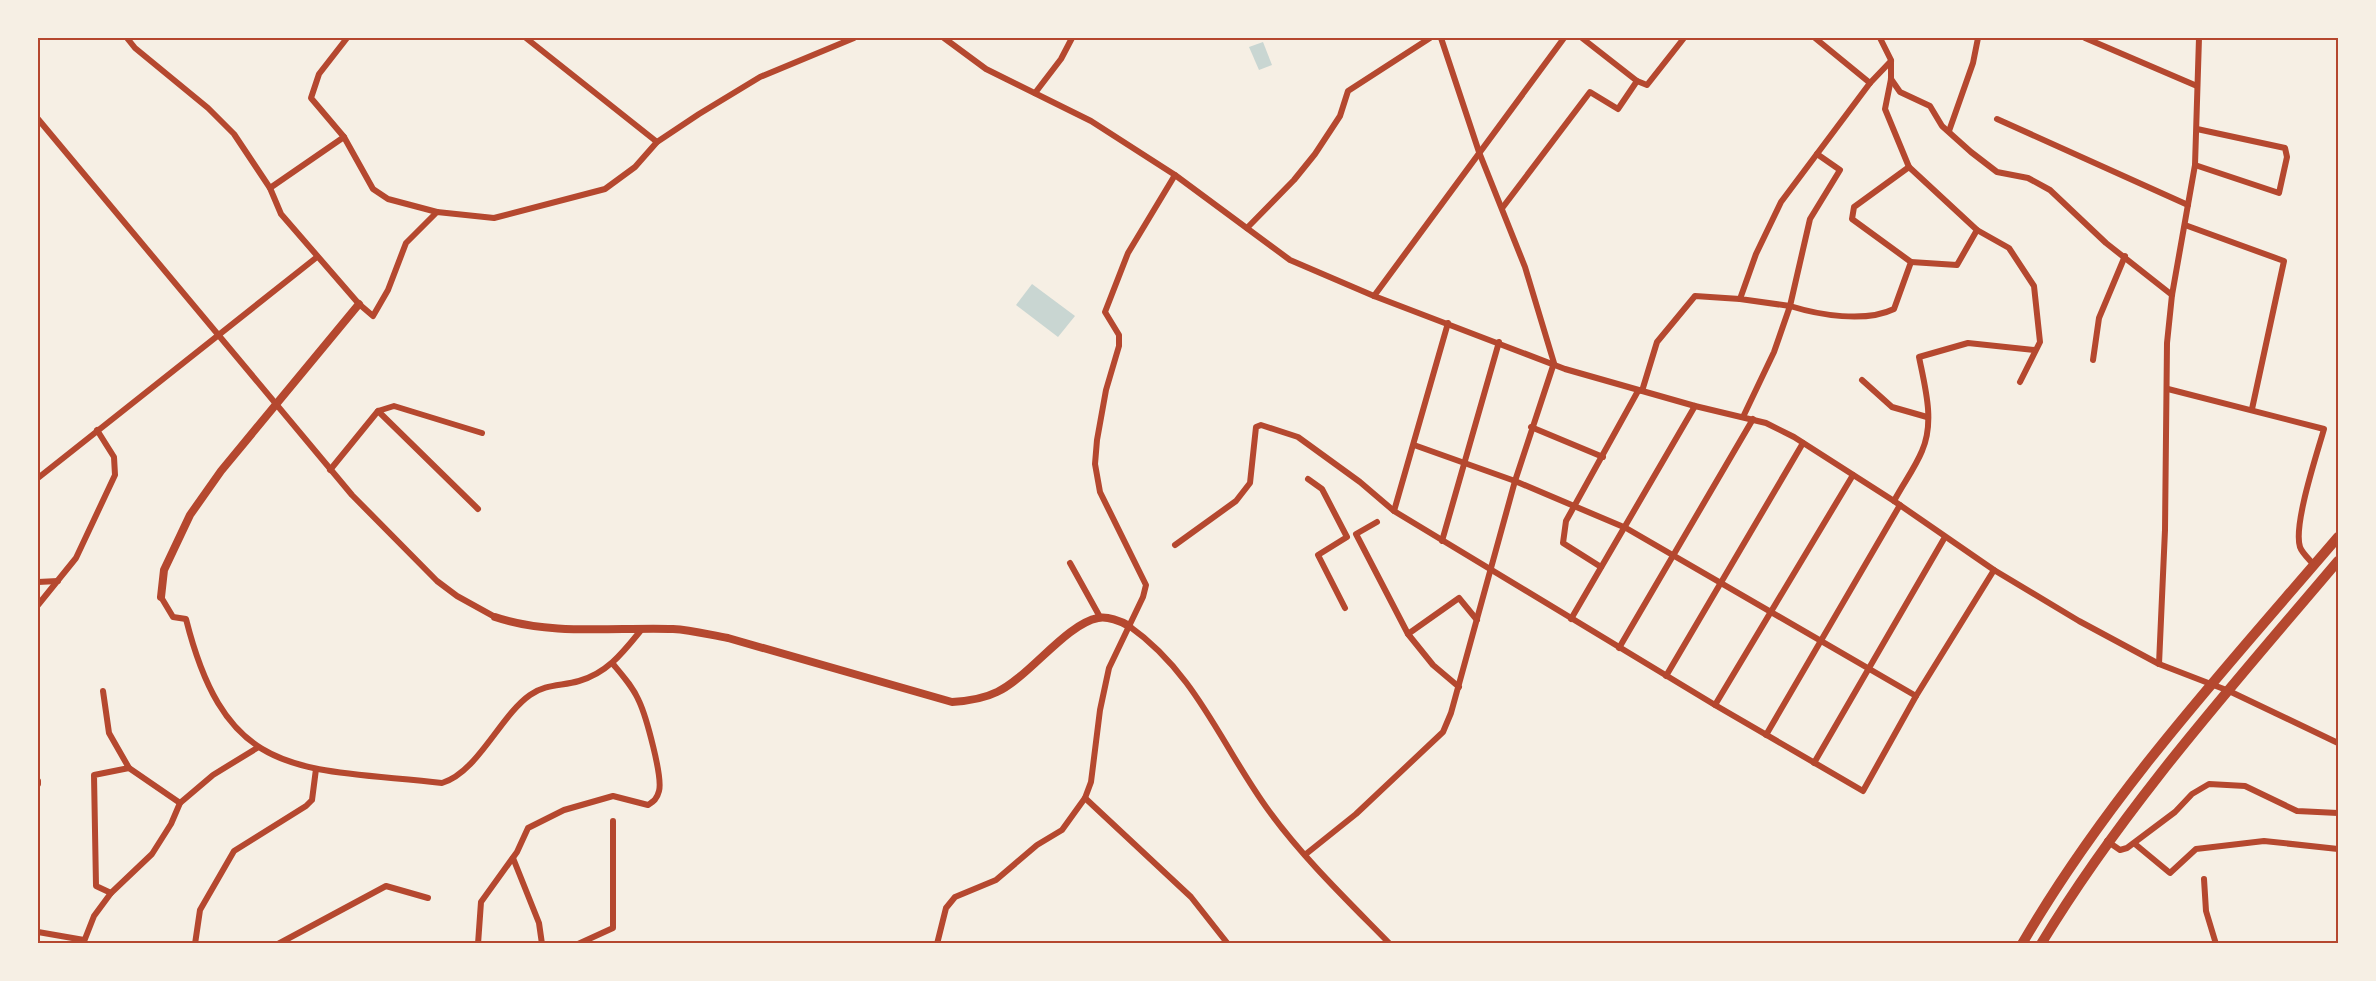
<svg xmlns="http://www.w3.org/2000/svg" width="2376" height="981" font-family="Overpass,sans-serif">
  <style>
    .water { fill: #c9d6d2 }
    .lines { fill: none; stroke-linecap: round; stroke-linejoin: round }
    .minor { stroke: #b5482f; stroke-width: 6 }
    .tertiary { stroke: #b5482f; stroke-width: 8 }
    .primary { stroke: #b5482f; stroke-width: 10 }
    .neatline { fill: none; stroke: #b5482f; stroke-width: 2 }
  </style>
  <rect width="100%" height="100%" fill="#f6efe4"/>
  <!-- water -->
  <g class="water">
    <path d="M 1263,42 L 1272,65 L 1259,70 L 1249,47 Z"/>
    <path d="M 1032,284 L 1075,316 L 1058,337 L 1016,305 Z"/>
  </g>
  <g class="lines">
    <!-- minor -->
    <g class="minor">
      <path d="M 127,38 L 135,48 L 208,108 L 234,134 L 270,188 L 281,214 L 359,304 L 373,316 L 388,290 L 406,243 L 437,212 L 494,218 L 605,189 L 635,167 L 657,142 L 699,114 L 760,77 L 854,38"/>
      <path d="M 526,38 L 657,142"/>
      <path d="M 944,38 L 986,69 L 1091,121 L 1175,175 L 1290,260 L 1374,296 L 1565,369 L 1695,406 L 1766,423 L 1794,437 L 1894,501 L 1994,570 L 2079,621 L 2159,664 L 2229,691 L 2338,743"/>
      <path d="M 1582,38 L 1637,81 L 1647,85 L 1684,38"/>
      <path d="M 1815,38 L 1870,83"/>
      <path d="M 2085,38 L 2197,86"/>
      <path d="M 1891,79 L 1900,92 L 1930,106 L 1942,126 L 1971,152 L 1997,172 L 2028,178 L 2050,190 L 2106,243 L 2172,295"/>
      <path d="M 1035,93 L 1061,59 L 1072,38"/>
      <path d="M 38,119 L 352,495 L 437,581 L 457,596 L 495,617"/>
      <path d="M 1997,119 L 2188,205"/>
      <path d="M 1949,131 L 1973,63 L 1978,38"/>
      <path d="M 344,137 L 373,189 L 388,199 L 437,212"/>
      <path d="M 1817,154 L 1840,170 L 1810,219 L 1790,306 C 1819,315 1865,323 1894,309 L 1911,262 L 1852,219 L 1854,207 L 1909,167 L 1885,109 L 1891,79 L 1891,60 L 1880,38"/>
      <path d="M 2195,165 L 2279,193 L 2287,157 L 2285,148 L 2197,129"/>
      <path d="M 1909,167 L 1977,230 L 1957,265 L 1911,262"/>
      <path d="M 270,188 L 344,137 L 311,98 L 319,74 L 347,38"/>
      <path d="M 1503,207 L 1590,92 L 1618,109 L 1637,81"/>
      <path d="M 2185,225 L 2284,261 L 2252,409"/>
      <path d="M 1247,228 L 1294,180 L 1315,154 L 1340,116 L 1348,91 L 1430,38"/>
      <path d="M 1977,230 L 2009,248 L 2034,286 L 2040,342 L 2020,382"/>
      <path d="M 1374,296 L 1564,38"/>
      <path d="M 2093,360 L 2099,318 L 2125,256"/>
      <path d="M 1862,380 L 1892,407 L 1927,417"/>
      <path d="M 2168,389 L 2324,429 C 2317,454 2293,525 2300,547 C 2302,553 2310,560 2314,565"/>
      <path d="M 1642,391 L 1657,342 L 1695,296 L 1740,299"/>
      <path d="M 378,411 L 478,509"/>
      <path d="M 1743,417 L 1774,352 L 1790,306 L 1740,299 L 1756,254 L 1781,202 L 1870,83 L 1891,61"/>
      <path d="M 1531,427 L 1603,457"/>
      <path d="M 1414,445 L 1515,481 L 1626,528 L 1916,696"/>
      <path d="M 330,470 L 378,411 L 394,406 L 482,433"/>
      <path d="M 38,478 L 317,257"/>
      <path d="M 1308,479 L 1322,489 L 1347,537 L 1318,555 L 1345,608"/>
      <path d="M 1894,501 C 1903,484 1915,468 1922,451 C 1935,422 1925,387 1919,357 L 1968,343 L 2035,350"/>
      <path d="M 1394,511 L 1448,323"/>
      <path d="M 1377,522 L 1356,534 L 1408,634 L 1433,665 L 1459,687"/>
      <path d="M 1442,541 L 1499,342"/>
      <path d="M 1175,545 L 1236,501 L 1250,483 L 1256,427 L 1261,425 L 1298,437 L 1360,482 L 1394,511 L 1715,705 L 1863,791 L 1916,696 L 1994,570"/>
      <path d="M 1070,563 L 1100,617"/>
      <path d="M 1601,567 L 1563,543 L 1566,521 L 1638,391"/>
      <path d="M 38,582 L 58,581"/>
      <path d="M 161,597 L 173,617 L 186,619 C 227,782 299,767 442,783 C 478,772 500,716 530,695 C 545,684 562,686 579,681 C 608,673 624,651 642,629"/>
      <path d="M 38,605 L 76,558 L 115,475 L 114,457 L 97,430"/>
      <path d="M 1571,619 L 1695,406"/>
      <path d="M 1129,626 C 1197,674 1222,747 1269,811 C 1304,859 1349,902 1390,944"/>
      <path d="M 1408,634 L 1459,598 L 1477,620"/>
      <path d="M 1619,648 L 1753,419"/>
      <path d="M 2159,664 L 2165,530 L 2167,343 L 2172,295 L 2195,165 L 2199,38"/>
      <path d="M 1666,676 L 1803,443"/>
      <path d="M 103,691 L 109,733 L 129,768"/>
      <path d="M 1715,705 L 1853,475"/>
      <path d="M 1766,735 L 1900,505"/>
      <path d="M 1814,763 L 1945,537"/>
      <path d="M 38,781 L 38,784"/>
      <path d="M 1085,798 L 1191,897 L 1228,944"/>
      <path d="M 2107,841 L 2120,850 L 2127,848 L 2175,812 L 2192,794 L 2209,784 L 2245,786 L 2297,811 L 2338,813"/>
      <path d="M 2135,844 L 2170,873 L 2196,849 L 2264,841 L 2338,849"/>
      <path d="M 1306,854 L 1356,814 L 1443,732 L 1451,713 L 1515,481 L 1554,363 L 1525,267 L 1479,152 L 1441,38"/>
      <path d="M 513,858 L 539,923 L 542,944"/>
      <path d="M 2204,879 L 2206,911 L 2216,944"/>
      <path d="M 111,893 L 96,886 L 94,775 L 129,768 L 180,803"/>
      <path d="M 38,932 L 84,940"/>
      <path d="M 83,944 L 94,916 L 111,893 L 152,854 L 171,824 L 180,803 L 213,775 L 257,748"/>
      <path d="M 195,944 L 200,910 L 234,851 L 306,806 L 312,800 L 316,769"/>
      <path d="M 278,944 L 386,886 L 428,898"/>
      <path d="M 478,944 L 481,902 L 517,852 L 528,828 L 564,810 L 613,796 L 648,805 C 654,801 657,799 659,791 C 663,777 646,716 639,701 C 633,687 623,676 613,664"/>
      <path d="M 578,944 L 613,928 L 613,821"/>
      <path d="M 937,944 L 946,908 L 955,897 L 996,880 L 1037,845 L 1062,830 L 1085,798 L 1091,782 L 1100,710 L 1109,668 L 1143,597 L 1146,585 L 1100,492 L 1095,464 L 1097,440 L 1106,390 L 1119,346 L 1119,335 L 1105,312 L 1128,253 L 1175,175"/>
    </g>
    <!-- tertiary -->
    <g class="tertiary">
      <path d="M 161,597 L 164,570 L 190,515 L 221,471 L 359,304"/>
      <path d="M 495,617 C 551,636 615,627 673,629 C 692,630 710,635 728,638 L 952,702 C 968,701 983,699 997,692 C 1029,677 1066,624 1098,618 C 1107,616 1121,621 1129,626"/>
    </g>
    <!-- primary -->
    <g class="primary">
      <path d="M 2022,944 C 2109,794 2226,668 2338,537"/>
      <path d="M 2041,944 C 2125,805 2234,684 2338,561"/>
    </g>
  </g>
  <!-- border -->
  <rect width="2376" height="981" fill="none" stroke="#f6efe4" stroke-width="78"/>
  <rect x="39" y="39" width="2298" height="903" class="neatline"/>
</svg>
